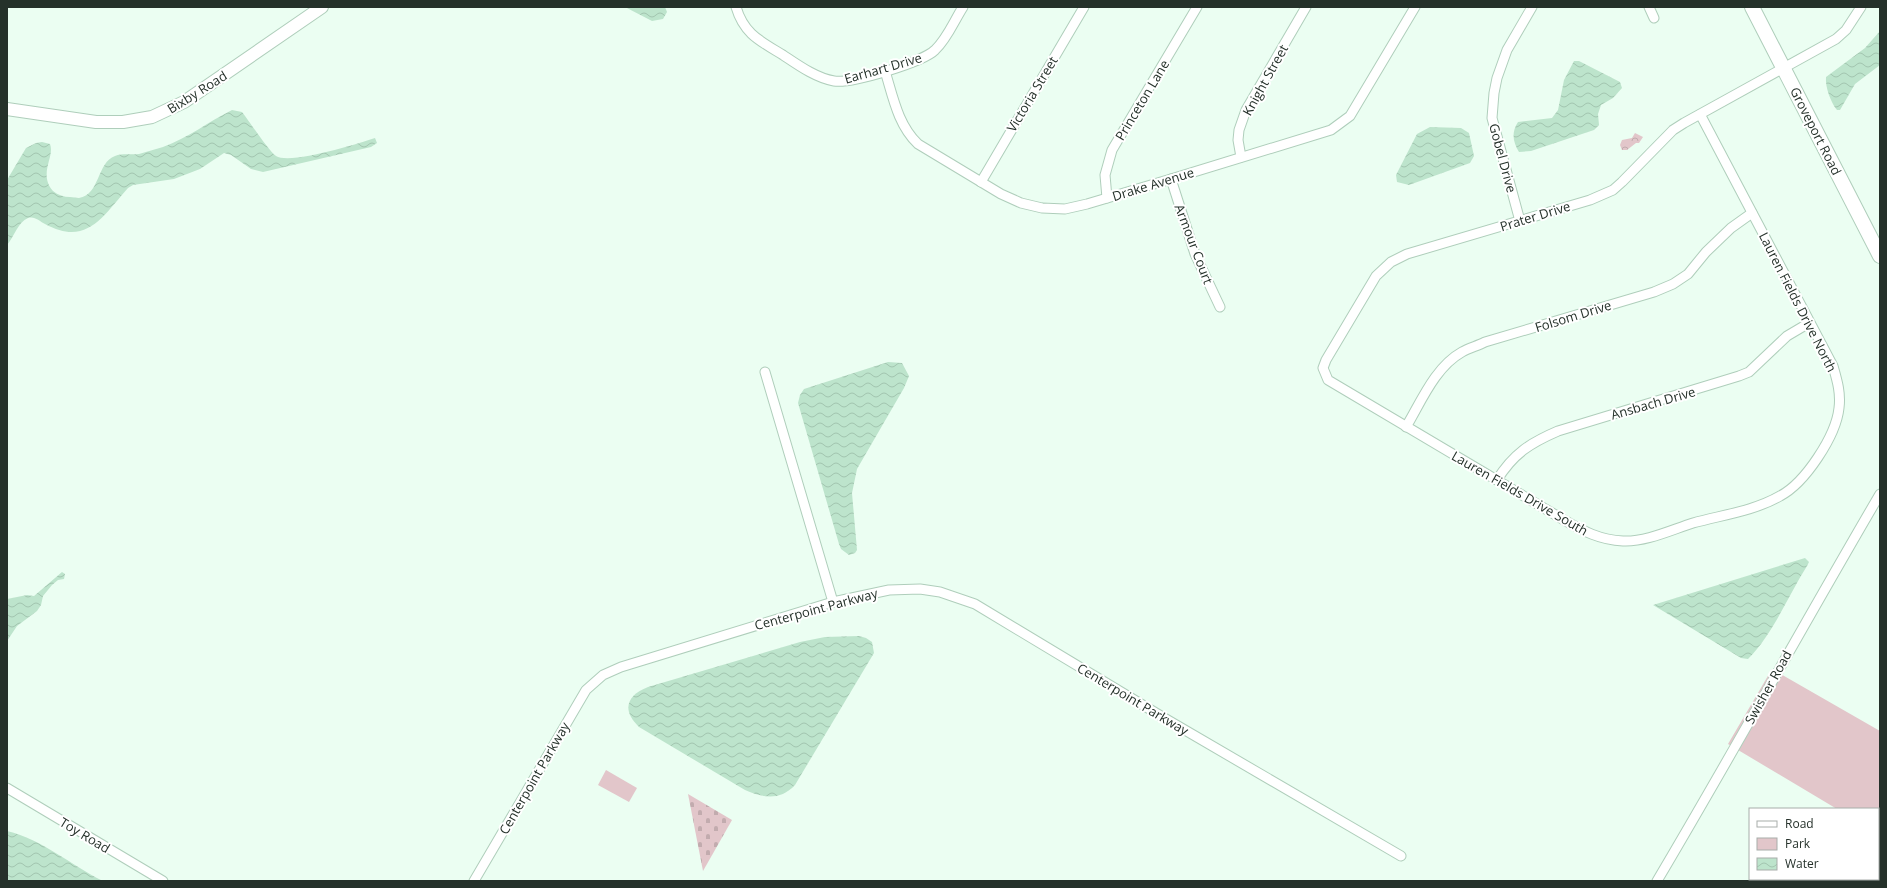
<svg xmlns="http://www.w3.org/2000/svg" width="1887" height="888" font-family="'Open Sans',sans-serif">
  <style>
    .green { fill: #e2c6ca }
    .cemetery { fill: url(#cemetery-stones) }
    .park { fill: url(#park-crowns) }
    .water { fill: url(#water-waves) }
    .lines { fill: none; stroke-linecap: round; stroke-linejoin: round }
    .street-casing { stroke: #afcebb; stroke-width: 11 }
    .secondary-casing { stroke: #afcebb; stroke-width: 14 }
    .primary-casing { stroke: #afcebb; stroke-width: 16 }
    .street { stroke: #fff; stroke-width: 9 }
    .secondary { stroke: #fff; stroke-width: 12 }
    .primary { stroke: #fff; stroke-width: 14 }
    .labels { text-anchor: middle; dominant-baseline: central; stroke-width: 4; stroke-linejoin: round; paint-order: stroke }
    .street-label { font-size: 13px; fill: #25312a; stroke: #fff }
  </style>
  <defs>
    <pattern id="cemetery-stones" width="16" height="16" patternUnits="userSpaceOnUse"><rect width="16" height="16" fill="#e2c6ca"/><path d="M2 7V4a2 2 0 0 1 4 0v3zM10 15v-3a2 2 0 0 1 4 0v3z" fill="#c2abae"/></pattern>
    <pattern id="park-crowns" width="20" height="18" patternUnits="userSpaceOnUse"><rect width="20" height="18" fill="#e2c6ca"/><path d="M2 6a3 3 0 1 1 6 0M12 15a3 3 0 1 1 6 0" fill="none" stroke="#c2abae"/></pattern>
    <pattern id="water-waves" width="16" height="10" patternUnits="userSpaceOnUse"><rect width="16" height="10" fill="#bde4cc"/><path d="M0 5q4-4 8 0t8 0" fill="none" stroke="#a2c4af"/></pattern>
  </defs>
  <rect width="100%" height="100%" fill="#ebfef2"/>
  <!-- green -->
  <g class="green">
    <path d="M 1772,669 L 1880,731 L 1880,835 L 1878,833 L 1878,809 L 1837,809 L 1728,744 Z"/>
    <path d="M 606,770 L 637,788 L 629,802 L 598,785 Z"/>
  </g>
  <!-- cemetery -->
  <path class="cemetery" d="M 688,794 L 732,820 L 703,871 Z"/>
  <!-- park -->
  <path class="park" d="M 1635,133 L 1643,137 L 1639,143 L 1636,143 L 1627,150 L 1622,150 L 1620,145 L 1622,140 L 1632,138 Z"/>
  <!-- water -->
  <g class="water">
    <path d="M 625,7 L 665,7 L 667,12 L 663,19 L 652,21 Z"/>
    <path d="M 1880,31 L 1880,65 L 1855,84 L 1840,110 L 1837,110 C 1831,103 1825,87 1826,77 L 1865,48 Z"/>
    <path d="M 1574,61 L 1579,61 L 1620,82 L 1622,88 L 1613,98 L 1601,105 L 1598,114 L 1599,125 L 1594,130 L 1531,151 L 1519,152 C 1513,142 1511,133 1518,122 L 1552,118 L 1558,110 L 1564,80 Z"/>
    <path d="M 232,110 L 242,112 C 250,122 268,150 276,156 C 290,165 357,144 375,138 L 377,143 L 371,147 L 263,172 L 251,169 L 231,155 L 224,153 L 200,169 L 174,179 L 133,185 L 128,188 C 103,216 87,247 45,224 C 39,221 35,216 28,218 C 18,222 14,237 7,245 L 7,180 L 26,148 L 36,143 L 42,142 L 50,144 C 55,157 38,174 53,191 C 58,195 64,197 70,197 C 73,197 76,198 79,198 C 100,195 97,162 115,156 C 122,153 132,155 139,154 C 147,152 155,149 163,147 C 188,138 208,122 232,110 Z"/>
    <path d="M 1430,127 L 1461,128 L 1469,133 L 1474,156 L 1470,163 L 1409,185 L 1397,182 L 1396,175 L 1417,134 Z"/>
    <path d="M 888,362 L 902,363 L 909,376 L 904,388 L 857,469 L 852,493 L 857,550 L 855,553 L 849,555 L 841,549 L 839,544 L 798,403 L 800,395 L 804,389 Z"/>
    <path d="M 1805,558 L 1809,562 L 1807,566 C 1788,596 1773,634 1748,659 L 1741,658 L 1653,605 Z"/>
    <path d="M 62,572 L 65,574 L 64,579 L 58,580 L 52,585 L 43,596 L 41,605 L 37,611 L 17,626 L 7,641 L 7,599 L 27,595 L 34,596 Z"/>
    <path d="M 859,636 L 866,638 L 872,642 L 874,653 L 795,785 C 780,801 763,798 745,790 L 639,727 C 621,710 627,695 648,687 L 800,642 L 825,637 Z"/>
    <path d="M 7,831 C 43,840 71,865 103,881 L 7,881 Z"/>
  </g>
  <g class="lines">
    <defs>
      <g id="street">
        <path d="M 736,7 C 744,34 760,41 783,55 C 798,65 816,78 834,81 C 851,84 923,62 935,50 C 947,39 954,21 963,7"/>
        <path d="M 1649,7 L 1654,18"/>
        <path d="M 885,71 C 893,97 898,125 918,144 L 1001,194 L 1021,203 L 1042,208 L 1065,209 L 1087,204 L 1171,179 L 1331,130 L 1350,116 L 1415,7"/>
        <path d="M 1700,114 L 1833,366 C 1837,380 1841,393 1839,408 C 1836,436 1805,483 1780,496 C 1754,511 1722,515 1693,523 C 1671,530 1646,542 1623,541 C 1600,540 1583,531 1564,520 L 1328,380 L 1323,368 L 1326,360 L 1376,276 L 1391,262 L 1407,254 L 1590,200 L 1613,190 L 1622,182 L 1673,130 L 1684,123 L 1836,39 L 1846,30 L 1861,7"/>
        <path d="M 1241,157 L 1238,140 L 1239,130 L 1246,110 L 1306,7"/>
        <path d="M 1171,179 L 1195,254 L 1220,307"/>
        <path d="M 981,182 L 1084,7"/>
        <path d="M 1107,198 L 1105,175 L 1112,150 L 1197,7"/>
        <path d="M 1520,221 L 1492,118 L 1494,93 L 1497,78 L 1507,50 L 1532,7"/>
        <path d="M 765,372 L 833,602"/>
        <path d="M 1406,427 C 1421,402 1435,367 1462,352 C 1469,348 1477,346 1485,342 L 1654,292 L 1673,284 L 1688,274 L 1706,252 L 1731,228 L 1752,213"/>
        <path d="M 1497,480 C 1513,454 1530,443 1558,431 L 1739,376 L 1749,372 L 1787,336 L 1809,323"/>
        <path d="M 7,788 L 163,881"/>
        <path d="M 474,881 L 586,690 L 603,675 L 621,667 L 833,602 L 889,590 L 920,589 L 940,592 L 975,604 L 1166,719 L 1401,856"/>
        <path d="M 1657,881 C 1733,753 1805,622 1880,494"/>
      </g>
      <path id="secondary" d="M 7,109 L 96,122 L 123,122 L 152,117 L 184,102 L 322,7"/>
      <path id="primary" d="M 1752,7 L 1880,256"/>
    </defs>
    <!-- street casing -->
    <use href="#street" class="street-casing"/>
    <!-- secondary casing -->
    <use href="#secondary" class="secondary-casing"/>
    <!-- primary casing -->
    <use href="#primary" class="primary-casing"/>
    <!-- street -->
    <use href="#street" class="street"/>
    <!-- secondary -->
    <use href="#secondary" class="secondary"/>
    <!-- primary -->
    <use href="#primary" class="primary"/>
  </g>
  <g class="labels">
    <!-- street labels -->
    <g class="street-label">
      <text transform="translate(883 68) rotate(-16)">Earhart Drive</text>
      <text transform="translate(1265 80) rotate(-61)">Knight Street</text>
      <text transform="translate(197 92) rotate(-32)">Bixby Road</text>
      <text transform="translate(1032 94) rotate(-59)">Victoria Street</text>
      <text transform="translate(1142 100) rotate(-59)">Princeton Lane</text>
      <text transform="translate(1816 131) rotate(63)">Groveport Road</text>
      <text transform="translate(1503 158) rotate(75)">Gobel Drive</text>
      <text transform="translate(1153 184) rotate(-17)">Drake Avenue</text>
      <text transform="translate(1535 216) rotate(-17)">Prater Drive</text>
      <text transform="translate(1194 244) rotate(69)">Armour Court</text>
      <text transform="translate(1798 302) rotate(63)">Lauren Fields Drive North</text>
      <text transform="translate(1573 316) rotate(-17)">Folsom Drive</text>
      <text transform="translate(1653 403) rotate(-16)">Ansbach Drive</text>
      <text transform="translate(1520 493) rotate(30)">Lauren Fields Drive South</text>
      <text transform="translate(816 609) rotate(-15)">Centerpoint Parkway</text>
      <text transform="translate(1768 687) rotate(-61)">Swisher Road</text>
      <text transform="translate(1133 699) rotate(31)">Centerpoint Parkway</text>
      <text transform="translate(534 778) rotate(-60)">Centerpoint Parkway</text>
      <text transform="translate(85 835) rotate(31)">Toy Road</text>
    </g>
  </g>
  <!-- border -->
  <rect width="1887" height="888" fill="none" stroke="#25312a" stroke-width="16"/>
  <!-- legend -->
  <rect x="1749" y="808" width="130" height="72" fill="#ffffff" stroke="#a8adaa"/>
  <rect x="1757" y="821" width="20" height="6" fill="#ffffff" stroke="#a8adaa"/>
  <text x="1785" y="828" font-size="12" fill="#25312a">Road</text>
  <rect x="1757" y="838" width="20" height="12" fill="#e2c6ca" stroke="#a8adaa"/>
  <text x="1785" y="848" font-size="12" fill="#25312a">Park</text>
  <rect x="1757" y="858" width="20" height="12" fill="url(#water-waves)" stroke="#a8adaa"/>
  <text x="1785" y="868" font-size="12" fill="#25312a">Water</text>
</svg>
